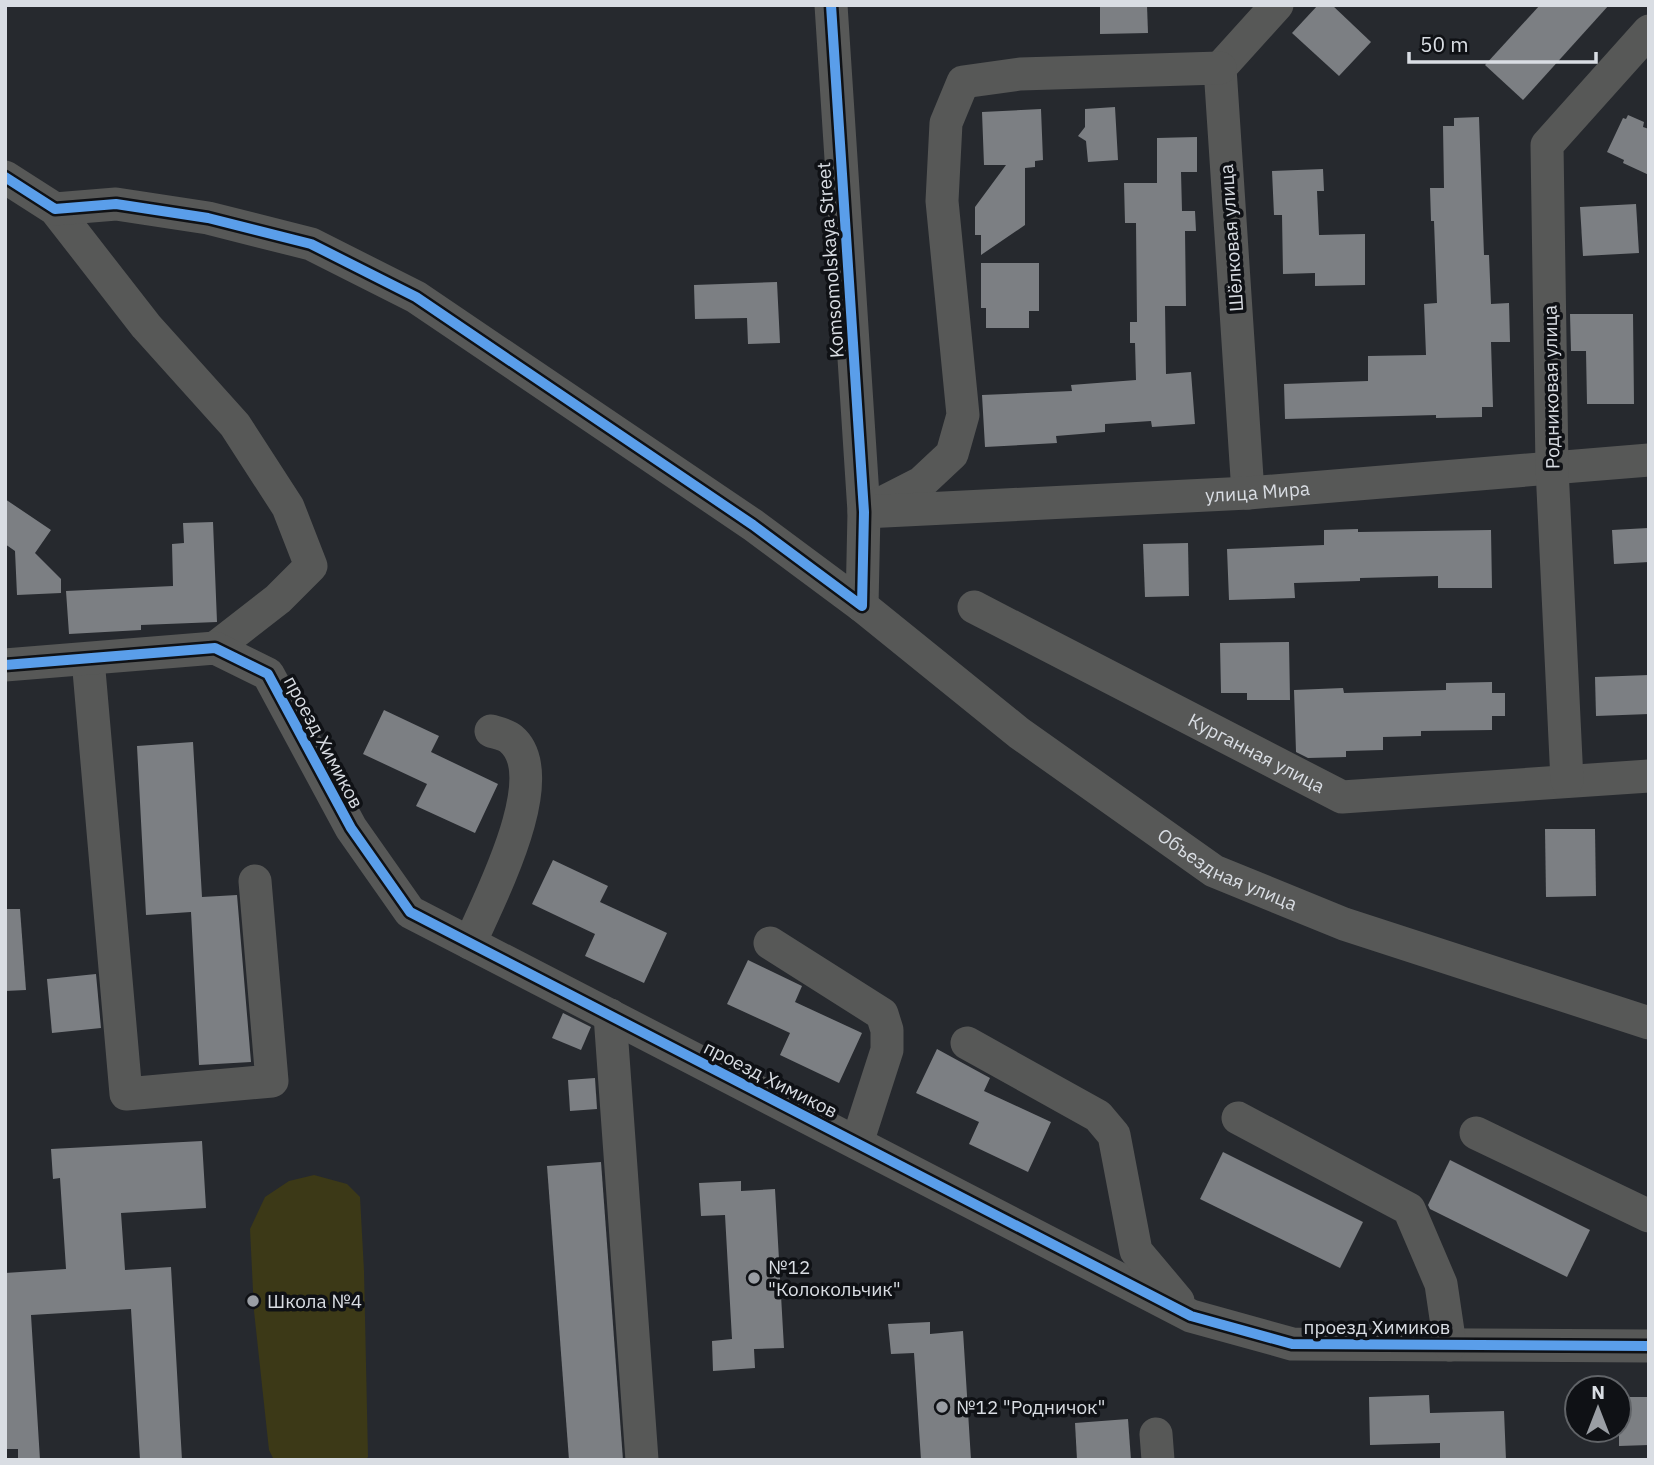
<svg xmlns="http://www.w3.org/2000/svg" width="1654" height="1465" font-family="'IBM Plex Sans',sans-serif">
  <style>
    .green { fill: #3c3917 }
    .building { fill: #7c7f83 }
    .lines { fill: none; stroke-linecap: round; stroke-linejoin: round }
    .minor { stroke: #575857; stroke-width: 33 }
    .cycleway-casing { stroke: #0f1115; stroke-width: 15 }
    .cycleway { stroke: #5a9eea; stroke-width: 10 }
    .poi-dot { fill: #9a9ea4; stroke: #0f1115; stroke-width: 2.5 }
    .labels { text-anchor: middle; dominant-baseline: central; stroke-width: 7; stroke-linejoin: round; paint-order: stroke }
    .street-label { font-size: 19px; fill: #d9dde3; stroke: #0f1115 }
    .poi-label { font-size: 19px; fill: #d9dde3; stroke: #0f1115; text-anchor: start }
  </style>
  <rect width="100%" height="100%" fill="#26292e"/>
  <!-- green -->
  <path class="green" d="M 314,1175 L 347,1184 L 360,1197 L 364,1271 L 368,1457 L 365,1460 L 274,1460 L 269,1450 L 254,1311 L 250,1229 L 265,1197 L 289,1181 Z"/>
  <!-- building -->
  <g class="building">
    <path d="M 1100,5 L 1147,5 L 1148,33 L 1100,34 Z"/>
    <path d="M 1318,5 L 1332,5 L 1371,42 L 1339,76 L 1292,33 Z"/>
    <path d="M 1540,5 L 1609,5 L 1523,100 L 1485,65 Z"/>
    <path d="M 1115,107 L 1118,160 L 1088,162 L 1086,141 L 1078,136 L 1085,127 L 1085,109 Z"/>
    <path d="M 1041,109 L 1043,160 L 1035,161 L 1035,167 L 1025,168 L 1025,225 L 981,255 L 981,235 L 975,235 L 975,207 L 1006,165 L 984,165 L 982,112 Z"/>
    <path d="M 1628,115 L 1644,122 L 1643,127 L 1649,129 L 1649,175 L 1623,163 L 1624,160 L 1607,152 L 1623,118 L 1626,119 Z"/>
    <path d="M 1479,117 L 1484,255 L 1489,255 L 1491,304 L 1509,303 L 1510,342 L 1491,342 L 1493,407 L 1482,407 L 1482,417 L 1436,418 L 1436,415 L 1285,419 L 1284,384 L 1368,381 L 1368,356 L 1426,355 L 1424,304 L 1437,303 L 1434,221 L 1431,221 L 1430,188 L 1444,188 L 1443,126 L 1454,126 L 1454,118 Z"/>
    <path d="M 1197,137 L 1197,172 L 1181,172 L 1182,211 L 1195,211 L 1196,231 L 1185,231 L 1186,306 L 1165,306 L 1166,374 L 1191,372 L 1195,424 L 1152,427 L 1151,421 L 1105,424 L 1105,432 L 1056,436 L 1057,443 L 985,447 L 982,395 L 1072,391 L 1071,385 L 1136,380 L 1135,343 L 1130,343 L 1130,322 L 1137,322 L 1136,223 L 1125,223 L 1124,183 L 1157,183 L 1157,138 Z"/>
    <path d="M 1323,169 L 1324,191 L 1317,191 L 1319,235 L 1365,234 L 1365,285 L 1315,286 L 1315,273 L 1283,274 L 1282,215 L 1274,215 L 1272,171 Z"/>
    <path d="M 1636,204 L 1639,253 L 1583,256 L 1580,207 Z"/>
    <path d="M 981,263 L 1039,263 L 1039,311 L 1029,311 L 1029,328 L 986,328 L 986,308 L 981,308 Z"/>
    <path d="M 777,282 L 780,343 L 748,344 L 747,318 L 695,319 L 694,285 Z"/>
    <path d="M 1570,314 L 1633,314 L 1634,404 L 1587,404 L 1586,351 L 1571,351 Z"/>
    <path d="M 5,499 L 51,530 L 35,553 L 61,579 L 61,593 L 17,595 L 15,551 L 5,544 Z"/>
    <path d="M 213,522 L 217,622 L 141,625 L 141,630 L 69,634 L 66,591 L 173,586 L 172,544 L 184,543 L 183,523 Z"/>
    <path d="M 1648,528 L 1649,562 L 1614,564 L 1612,530 Z"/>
    <path d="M 1358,529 L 1358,532 L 1491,530 L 1492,588 L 1438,588 L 1438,576 L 1360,578 L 1360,581 L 1294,583 L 1295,598 L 1229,600 L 1227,549 L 1324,545 L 1324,530 Z"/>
    <path d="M 1188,543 L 1189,596 L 1145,597 L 1143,544 Z"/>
    <path d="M 1289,642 L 1290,700 L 1247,700 L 1247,693 L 1221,693 L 1220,643 Z"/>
    <path d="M 1649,675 L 1649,714 L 1596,716 L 1595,677 Z"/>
    <path d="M 1492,682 L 1492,693 L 1505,693 L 1505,716 L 1492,716 L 1492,730 L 1421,731 L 1421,736 L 1383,737 L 1383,750 L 1346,751 L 1346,757 L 1308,758 L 1296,752 L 1294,690 L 1343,688 L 1344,693 L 1446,690 L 1446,683 Z"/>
    <path d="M 384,710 L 439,736 L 431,752 L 498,784 L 475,833 L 416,806 L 427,784 L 363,754 Z"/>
    <path d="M 193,742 L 202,897 L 237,895 L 251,1062 L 199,1065 L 191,912 L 146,915 L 137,746 Z"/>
    <path d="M 1545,829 L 1595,829 L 1596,896 L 1546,897 Z"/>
    <path d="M 553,860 L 608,886 L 600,902 L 667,933 L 644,983 L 585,956 L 595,934 L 532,904 Z"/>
    <path d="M 5,909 L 20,909 L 26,990 L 5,991 Z"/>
    <path d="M 748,960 L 802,986 L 795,1002 L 862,1033 L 839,1083 L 780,1055 L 790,1033 L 727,1004 Z"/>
    <path d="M 96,974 L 101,1028 L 52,1033 L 47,979 Z"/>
    <path d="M 563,1013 L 591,1027 L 581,1050 L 552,1038 Z"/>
    <path d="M 937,1049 L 990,1078 L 984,1091 L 1051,1122 L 1028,1172 L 969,1144 L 979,1122 L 916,1093 Z"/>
    <path d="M 595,1078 L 597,1109 L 570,1111 L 568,1080 Z"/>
    <path d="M 202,1141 L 206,1208 L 121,1213 L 125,1270 L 171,1267 L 182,1460 L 140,1460 L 131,1309 L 31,1315 L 40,1460 L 18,1460 L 18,1449 L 5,1449 L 5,1273 L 66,1269 L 60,1178 L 53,1179 L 51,1149 Z"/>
    <path d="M 1223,1152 L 1363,1222 L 1340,1268 L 1200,1199 Z"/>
    <path d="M 1450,1160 L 1590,1230 L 1567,1277 L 1430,1209 L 1428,1205 Z"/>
    <path d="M 601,1162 L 623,1460 L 569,1460 L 547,1166 Z"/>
    <path d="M 741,1181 L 741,1191 L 775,1189 L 784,1348 L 754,1349 L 755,1368 L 713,1371 L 712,1341 L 732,1339 L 725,1215 L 701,1216 L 699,1183 Z"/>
    <path d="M 930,1322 L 930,1334 L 963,1331 L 971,1460 L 921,1460 L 914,1353 L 891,1354 L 888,1324 Z"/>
    <path d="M 1429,1395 L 1430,1413 L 1504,1411 L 1506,1460 L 1440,1460 L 1440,1443 L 1370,1445 L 1369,1397 Z"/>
    <path d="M 1619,1397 L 1649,1397 L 1649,1445 L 1619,1446 Z"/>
    <path d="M 1128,1419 L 1131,1460 L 1077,1460 L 1075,1423 Z"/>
  </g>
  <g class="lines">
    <!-- minor -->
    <g class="minor">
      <path d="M 5,177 L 55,209 L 146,326 L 235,425 L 288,507 L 311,566 L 278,599 L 215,648"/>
      <path d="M 55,209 L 116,204 L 208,218 L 311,244 L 416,297 L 753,525 L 862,606 L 864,512 L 831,5"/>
      <path d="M 1248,493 L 1220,68 L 1277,5"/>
      <path d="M 876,506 L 921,483 L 952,454 L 963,415 L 942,201 L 946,123 L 963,82 L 1020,74 L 1220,68"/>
      <path id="s1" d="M 864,512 L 1248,493 L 1649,460"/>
      <path id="s2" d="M 862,606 L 1019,733 L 1214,871 L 1344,924 L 1649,1023"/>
      <path id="s3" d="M 974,607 L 1342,797 L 1649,776"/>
      <path d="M 88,659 L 126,1094 L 272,1081 L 255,881"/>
      <path d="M 5,665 L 215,648 L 268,674 L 351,828 L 410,912 L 1191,1316 L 1292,1344 L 1649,1346"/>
      <path d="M 1567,781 L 1552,468 L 1547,145 L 1649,31"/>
      <path d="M 470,943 C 488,901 555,776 511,739 C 507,735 497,733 491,731"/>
      <path d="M 770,943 L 882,1014 L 887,1030 L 887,1050 L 857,1143"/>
      <path d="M 610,1015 L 642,1460"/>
      <path d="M 967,1043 L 1098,1116 L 1114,1135 L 1136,1251 L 1178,1301"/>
      <path d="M 1238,1118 L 1409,1209 L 1441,1284 L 1450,1345"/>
      <path d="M 1476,1133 L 1649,1216"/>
      <path d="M 1156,1434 L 1158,1460"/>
    </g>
    <defs>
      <g id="cycleway">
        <path d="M 5,177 L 55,209 L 116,204 L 208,218 L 311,244 L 416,297 L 753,525 L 862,606 L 864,512 L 831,5"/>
        <path d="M 5,665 L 215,648 L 268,674 L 351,828 L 410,912 L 1191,1316 L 1292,1344 L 1649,1346"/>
      </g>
    </defs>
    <!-- cycleway casing -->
    <use href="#cycleway" class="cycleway-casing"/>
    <!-- cycleway -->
    <use href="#cycleway" class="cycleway"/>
  </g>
  <!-- markers -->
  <g class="poi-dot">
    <circle cx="754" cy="1278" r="7"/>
    <circle cx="253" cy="1301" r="7"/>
    <circle cx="942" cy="1407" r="7"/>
  </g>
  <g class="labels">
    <!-- street labels -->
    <g class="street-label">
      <text transform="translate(1231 238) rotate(-94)">Шёлковая улица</text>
      <text transform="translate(830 260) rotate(-94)">Komsomolskaya Street</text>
      <text transform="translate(1551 387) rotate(-91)">Родниковая улица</text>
      <text stroke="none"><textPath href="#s1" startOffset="394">улица Мира</textPath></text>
      <text transform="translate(324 742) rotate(62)">проезд Химиков</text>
      <text stroke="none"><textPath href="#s3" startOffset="318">Курганная улица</textPath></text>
      <text stroke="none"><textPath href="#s2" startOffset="452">Объездная улица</textPath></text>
      <text transform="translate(771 1079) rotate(27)">проезд Химиков</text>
      <text x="1377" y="1327">проезд Химиков</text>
    </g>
    <!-- poi labels -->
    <g class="poi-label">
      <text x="768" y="1267">№12<tspan x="768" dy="22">"Колокольчик"</tspan></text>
      <text x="267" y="1301">Школа №4</text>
      <text x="956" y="1407">№12 "Родничок"</text>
    </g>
  </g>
  <!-- border -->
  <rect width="1654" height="1465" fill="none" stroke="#d9dde3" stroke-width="14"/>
  <!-- north arrow -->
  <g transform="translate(1598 1409)"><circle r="33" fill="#0f1115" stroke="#606367" stroke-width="2"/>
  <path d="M0-5L12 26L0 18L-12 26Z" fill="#9a9ea4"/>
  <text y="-10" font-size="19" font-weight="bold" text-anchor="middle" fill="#d9dde3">N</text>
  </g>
  <!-- scale -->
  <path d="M1409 52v10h187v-10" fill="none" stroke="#d9dde3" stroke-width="3.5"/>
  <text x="1420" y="52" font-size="21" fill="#d9dde3" stroke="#0f1115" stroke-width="5" paint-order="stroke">50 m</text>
</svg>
